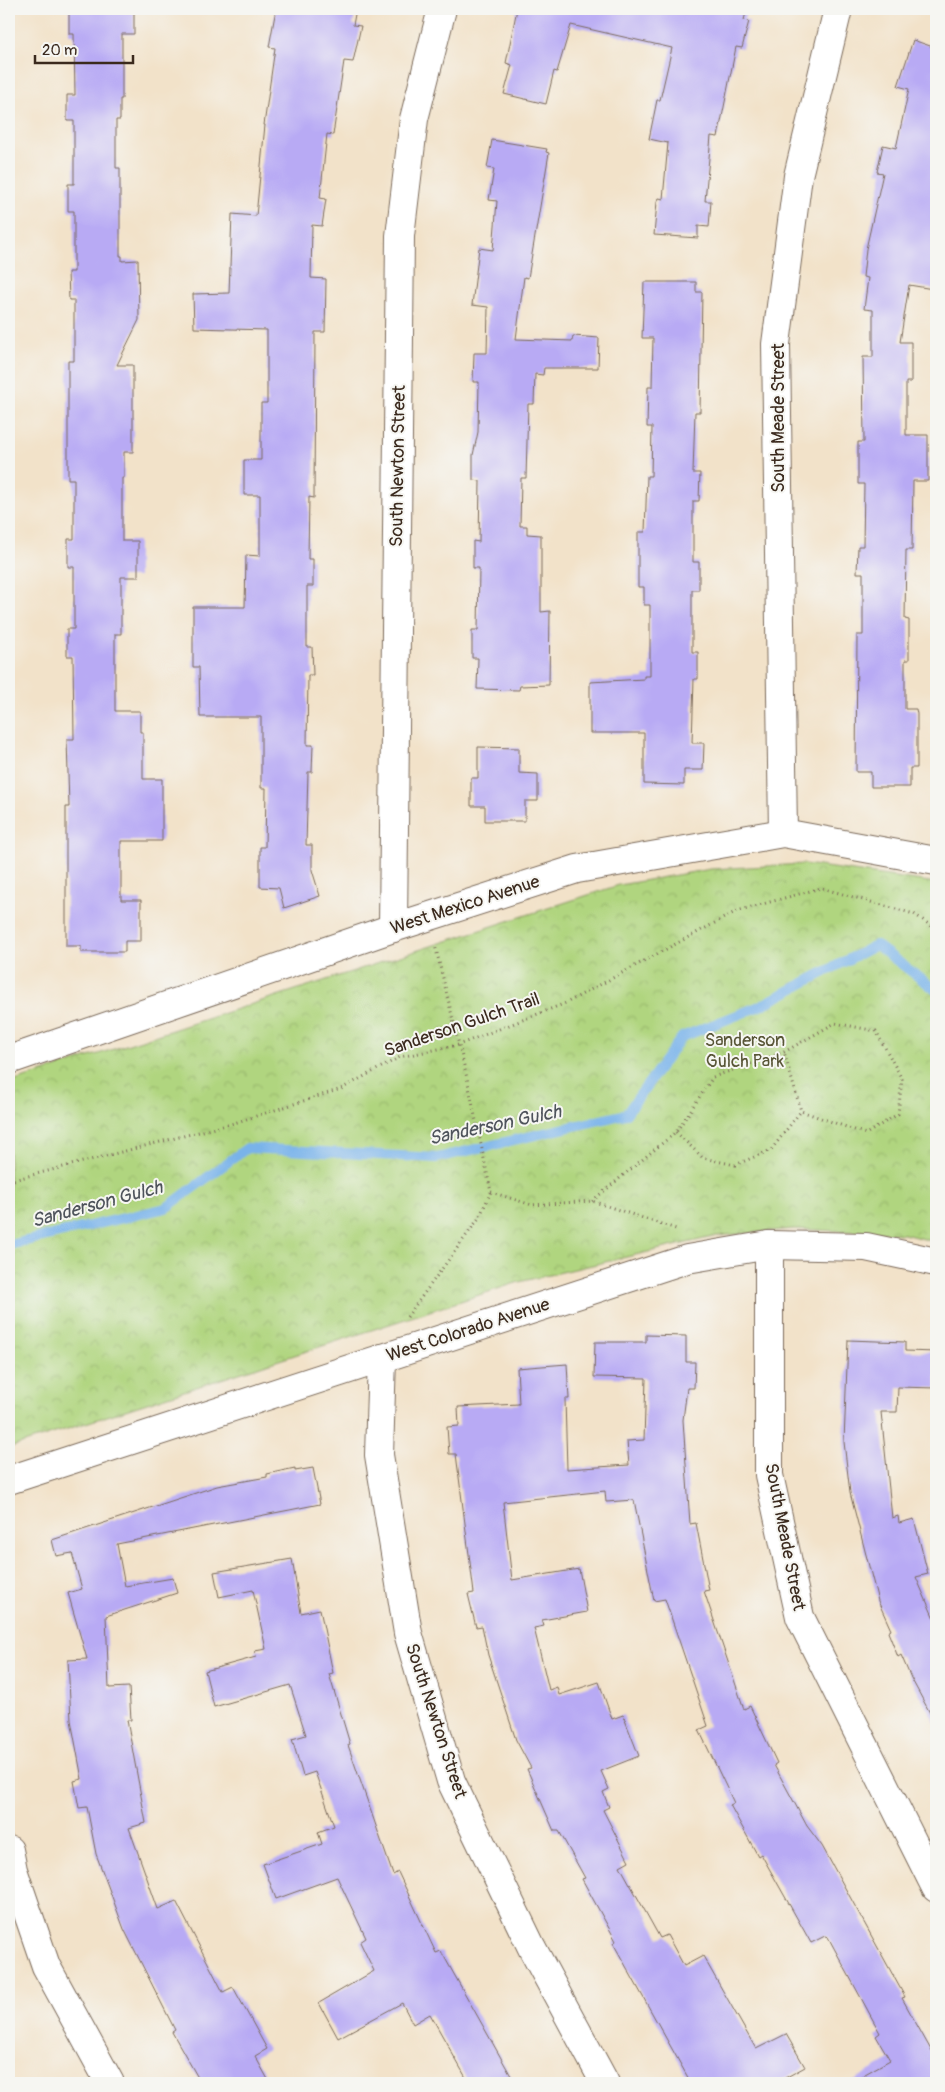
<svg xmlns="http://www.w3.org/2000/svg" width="945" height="2092" font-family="Pangolin,sans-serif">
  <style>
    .park { fill: url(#park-crowns); stroke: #76804e }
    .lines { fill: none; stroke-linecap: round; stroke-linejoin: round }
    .stream { stroke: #79b3ea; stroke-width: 10 }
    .building { fill: #b8aaf4 }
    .minor-casing { stroke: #7b6a5a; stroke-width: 30 }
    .path { stroke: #7b6a5a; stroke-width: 3; stroke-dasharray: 1 4; stroke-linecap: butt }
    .minor { stroke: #fff; stroke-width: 28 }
    .labels { text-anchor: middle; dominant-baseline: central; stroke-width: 4; stroke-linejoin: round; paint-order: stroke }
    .street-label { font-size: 18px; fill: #3b2a1e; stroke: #f6f6f2 }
    .park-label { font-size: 18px; fill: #585536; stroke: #f6f6f2 }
    .water-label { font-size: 19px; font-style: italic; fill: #4e535b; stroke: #f6f6f2 }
  </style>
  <defs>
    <pattern id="park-crowns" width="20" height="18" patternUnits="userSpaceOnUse" patternTransform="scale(1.25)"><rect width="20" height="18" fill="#b0d57f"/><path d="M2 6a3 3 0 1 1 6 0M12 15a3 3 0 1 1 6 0" fill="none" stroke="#98b76d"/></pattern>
  </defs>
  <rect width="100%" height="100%" fill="#f6f6f2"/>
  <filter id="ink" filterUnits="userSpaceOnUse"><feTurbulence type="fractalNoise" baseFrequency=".02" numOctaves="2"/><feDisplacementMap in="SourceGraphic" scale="10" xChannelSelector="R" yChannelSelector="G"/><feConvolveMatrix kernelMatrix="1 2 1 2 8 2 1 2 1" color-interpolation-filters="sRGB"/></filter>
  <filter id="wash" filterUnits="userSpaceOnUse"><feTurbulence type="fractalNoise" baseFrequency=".0096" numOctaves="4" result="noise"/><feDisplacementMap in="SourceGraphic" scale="20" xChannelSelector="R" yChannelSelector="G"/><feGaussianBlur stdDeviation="1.12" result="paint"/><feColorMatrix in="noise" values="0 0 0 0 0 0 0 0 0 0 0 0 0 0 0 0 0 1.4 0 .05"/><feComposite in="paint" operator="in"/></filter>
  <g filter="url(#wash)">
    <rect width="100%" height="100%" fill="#f2e2c9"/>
    <!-- park -->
    <path class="park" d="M 805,864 L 936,883 L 936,1242 L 904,1234 L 794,1229 L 717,1236 L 519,1282 L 9,1448 L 9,1083 L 619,885 L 711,869 Z"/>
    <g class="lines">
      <!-- stream -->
      <path class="stream" d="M 9,1245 L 166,1208 L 247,1148 L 437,1158 L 626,1114 L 682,1037 L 760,1006 L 876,945 L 936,990"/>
    </g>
    <g id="blocks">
      <!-- building -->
      <g class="building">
        <path d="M 69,9 L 134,9 L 134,34 L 122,34 L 122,99 L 120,99 L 120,120 L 116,120 L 116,168 L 120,168 L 120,256 L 122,256 L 122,261 L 138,260 L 139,320 L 117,365 L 133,365 L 133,452 L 124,452 L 124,478 L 122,478 L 122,541 L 138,541 L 138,577 L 121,577 L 121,634 L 115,634 L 115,711 L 140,711 L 140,732 L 143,732 L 143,779 L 162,779 L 162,841 L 121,841 L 121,900 L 141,900 L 141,941 L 125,941 L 125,952 L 81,952 L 81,946 L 66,946 L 66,807 L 69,807 L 67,739 L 74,739 L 73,656 L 67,656 L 67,629 L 74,629 L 74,567 L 68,567 L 68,539 L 74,539 L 74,479 L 68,479 L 68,361 L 74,361 L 74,300 L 69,300 L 68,272 L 74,272 L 74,211 L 68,211 L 68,184 L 74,184 L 74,121 L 67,121 L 67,95 L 75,95 L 74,34 L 69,34 Z"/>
        <path d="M 276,9 L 356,9 L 353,25 L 361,26 L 353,62 L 344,61 L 333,135 L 327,134 L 320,198 L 326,199 L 322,226 L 312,225 L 311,278 L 326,279 L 325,332 L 315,332 L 314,498 L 309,497 L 308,559 L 313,559 L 313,586 L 307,586 L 307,647 L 312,647 L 313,675 L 308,675 L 307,745 L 313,745 L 312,772 L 308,772 L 306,845 L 312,845 L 312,870 L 320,896 L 284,908 L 279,888 L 260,887 L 260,847 L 265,847 L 266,788 L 261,788 L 261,717 L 200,717 L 199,667 L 193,667 L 193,607 L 245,607 L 246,555 L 260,556 L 260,495 L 244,495 L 244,460 L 261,460 L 261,403 L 267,403 L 267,330 L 194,328 L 193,294 L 229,293 L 232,214 L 256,216 L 265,125 L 264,125 L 275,48 L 269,47 Z"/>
        <path d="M 517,9 L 747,9 L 744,20 L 749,21 L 742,48 L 736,47 L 718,137 L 711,136 L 705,201 L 711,201 L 709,227 L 698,226 L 698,238 L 654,235 L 657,202 L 659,198 L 663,199 L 668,143 L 649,139 L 657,100 L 660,100 L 672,48 L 571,25 L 557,72 L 554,71 L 546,104 L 504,94 L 512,65 L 506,63 Z"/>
        <path d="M 913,40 L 936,48 L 936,265 L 933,289 L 909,285 L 900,342 L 911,342 L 911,382 L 906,382 L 906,435 L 928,435 L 928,481 L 913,481 L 912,550 L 906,550 L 905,619 L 909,620 L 909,660 L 905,660 L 905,709 L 916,709 L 917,714 L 917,768 L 910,768 L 910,787 L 871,787 L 871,772 L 856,772 L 857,635 L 863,635 L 863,573 L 857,573 L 858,546 L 863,546 L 864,484 L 858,484 L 858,442 L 864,442 L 863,357 L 873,357 L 873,310 L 864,309 L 868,278 L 863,277 L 866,249 L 883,173 L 877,172 L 883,145 L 896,148 L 909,89 L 898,86 Z"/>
        <path d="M 492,140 L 547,149 L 546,152 L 549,153 L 528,278 L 524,277 L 516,339 L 572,341 L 573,336 L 599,338 L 598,368 L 544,368 L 543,375 L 535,374 L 534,404 L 528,404 L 526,478 L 521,478 L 520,526 L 527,526 L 527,534 L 541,535 L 541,612 L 550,611 L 549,685 L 520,686 L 519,690 L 477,689 L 478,658 L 472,658 L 472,630 L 478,630 L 479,568 L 473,568 L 473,541 L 479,542 L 480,481 L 473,480 L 473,455 L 478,432 L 479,382 L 473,382 L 474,353 L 487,353 L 488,307 L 472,305 L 479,248 L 493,250 L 497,201 L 489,200 L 494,169 L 487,168 Z"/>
        <path d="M 644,282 L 696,282 L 696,292 L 702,292 L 700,412 L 695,412 L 693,473 L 700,473 L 699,501 L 693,501 L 693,562 L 699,562 L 699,590 L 692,590 L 692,652 L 698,652 L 698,679 L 694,679 L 692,743 L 704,743 L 703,770 L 684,770 L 684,785 L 644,784 L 644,733 L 590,733 L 590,682 L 644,679 L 644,676 L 650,676 L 650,605 L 644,605 L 644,587 L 638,587 L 638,532 L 645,532 L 647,476 L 651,476 L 652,427 L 647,427 L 648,387 L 652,387 L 653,338 L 642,338 Z"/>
        <path d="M 478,747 L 519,748 L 519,773 L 538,774 L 538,801 L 525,801 L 525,821 L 485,821 L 485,806 L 471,806 L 471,778 L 478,778 Z"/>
        <path d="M 646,1335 L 686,1336 L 686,1362 L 695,1362 L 694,1388 L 687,1388 L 683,1420 L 690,1524 L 696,1523 L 709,1590 L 704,1591 L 744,1709 L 750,1706 L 777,1763 L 774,1765 L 807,1826 L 822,1846 L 905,1997 L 902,1998 L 936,2059 L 936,2083 L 849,2083 L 890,2060 L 876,2036 L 880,2033 L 828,1937 L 825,1936 L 811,1943 L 761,1854 L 758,1856 L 730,1805 L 734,1803 L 699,1730 L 708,1726 L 665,1599 L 654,1601 L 634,1500 L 606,1502 L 605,1491 L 503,1502 L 512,1580 L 579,1569 L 587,1612 L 542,1620 L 544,1626 L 534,1628 L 549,1690 L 557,1687 L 559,1695 L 599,1682 L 612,1719 L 623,1715 L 639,1756 L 601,1771 L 609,1789 L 603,1792 L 609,1807 L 603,1810 L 629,1861 L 620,1866 L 660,1938 L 667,1935 L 684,1966 L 703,1956 L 756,2049 L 786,2034 L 805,2067 L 776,2083 L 691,2083 L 613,1943 L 616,1941 L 582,1879 L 585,1878 L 559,1831 L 554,1831 L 527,1769 L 531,1768 L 516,1740 L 488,1655 L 482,1626 L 476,1627 L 468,1594 L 474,1593 L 456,1454 L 449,1454 L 447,1427 L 459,1426 L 458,1407 L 519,1404 L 517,1368 L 567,1364 L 569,1399 L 565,1399 L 567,1469 L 629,1465 L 627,1441 L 644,1440 L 646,1378 L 594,1377 L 595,1342 L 646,1342 Z"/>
        <path d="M 848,1340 L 905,1342 L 905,1351 L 936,1352 L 936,1388 L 898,1387 L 897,1412 L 881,1412 L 892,1518 L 898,1516 L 899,1523 L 914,1519 L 928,1574 L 916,1577 L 936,1623 L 936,1724 L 911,1678 L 901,1655 L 898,1657 L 888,1632 L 891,1630 L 878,1601 L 850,1493 L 844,1442 Z"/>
        <path d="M 295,1468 L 295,1471 L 313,1468 L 320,1504 L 117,1544 L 125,1586 L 173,1578 L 177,1593 L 106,1616 L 109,1688 L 129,1687 L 131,1720 L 127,1720 L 146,1823 L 129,1828 L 158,1909 L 176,1901 L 223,1992 L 233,1987 L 267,2049 L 255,2056 L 270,2083 L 201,2083 L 172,2032 L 175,2030 L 124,1929 L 96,1854 L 87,1807 L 79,1808 L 74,1781 L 82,1779 L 71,1720 L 68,1660 L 87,1659 L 68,1593 L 82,1589 L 72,1553 L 56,1556 L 52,1540 L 217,1486 L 267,1477 L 267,1474 Z"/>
        <path d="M 292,1559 L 301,1613 L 320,1609 L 333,1673 L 329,1674 L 350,1744 L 348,1745 L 393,1875 L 398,1872 L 436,1953 L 441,1951 L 515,2083 L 469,2083 L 430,2014 L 413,2024 L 402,2003 L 338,2038 L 319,2003 L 374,1971 L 360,1942 L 366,1938 L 337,1877 L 276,1899 L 263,1864 L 322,1844 L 318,1832 L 334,1826 L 315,1772 L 303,1776 L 292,1739 L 306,1735 L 290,1685 L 214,1707 L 205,1671 L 256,1657 L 255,1651 L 266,1649 L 253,1590 L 219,1597 L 214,1572 Z"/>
      </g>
    </g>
  </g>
  <g filter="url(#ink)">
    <use href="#blocks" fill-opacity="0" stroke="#7b6a5a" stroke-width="1"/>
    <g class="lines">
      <defs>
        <g id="minor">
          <path d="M 783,833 L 776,344 L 798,176 L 838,9"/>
          <path d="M 393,928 L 400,236 L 414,119 L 442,9"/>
          <path d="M 9,1060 L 393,928 L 577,869 L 783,833 L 936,861"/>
          <path d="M 769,1245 L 769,1475 L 800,1617 L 936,1888"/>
          <path d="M 382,1358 L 379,1455 L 408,1633 L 451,1781 L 532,1948 L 605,2083"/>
          <path d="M 9,1480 L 687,1259 L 769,1245 L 866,1247 L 936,1262"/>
          <path d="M 9,1850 L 13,1870 L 46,1966 L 110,2083"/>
        </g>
      </defs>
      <!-- minor casing -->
      <use href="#minor" class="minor-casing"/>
      <!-- path -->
      <g class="path">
        <path d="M 676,1132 L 703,1158 L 735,1165 L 771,1150 L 801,1111"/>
        <path d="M 9,1181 L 234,1123 L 341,1089 L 400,1057 L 458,1045 L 566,1003 L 737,911 L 821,888 L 914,914 L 936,929"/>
        <path d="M 491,1192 L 532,1205 L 592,1201 L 676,1229"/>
        <path d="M 592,1201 L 676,1132 L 713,1077 L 784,1052 L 835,1023 L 876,1031 L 902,1079 L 898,1114 L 866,1134 L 801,1111 L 784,1052"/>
        <path d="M 407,1317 L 479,1218 L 491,1192 L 467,1078 L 435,945"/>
      </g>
      <!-- minor -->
      <use href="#minor" class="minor"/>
    </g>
  </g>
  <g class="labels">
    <!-- street labels -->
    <g class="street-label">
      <text transform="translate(778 418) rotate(-90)">South Meade Street</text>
      <text transform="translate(398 466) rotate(-89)">South Newton Street</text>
      <text transform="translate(465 905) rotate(-18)">West Mexico Avenue</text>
      <text transform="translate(462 1025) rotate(-19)">Sanderson Gulch Trail</text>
      <text transform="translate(468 1330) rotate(-18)">West Colorado Avenue</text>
      <text transform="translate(785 1537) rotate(79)">South Meade Street</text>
      <text transform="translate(436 1721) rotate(72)">South Newton Street</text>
    </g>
    <!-- park labels -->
    <g class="park-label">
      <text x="745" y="1040">Sanderson<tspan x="745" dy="21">Gulch Park</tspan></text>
    </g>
    <!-- water labels -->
    <g class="water-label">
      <text transform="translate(495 1125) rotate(-12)">Sanderson Gulch</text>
      <text transform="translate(97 1204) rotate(-15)">Sanderson Gulch</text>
    </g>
  </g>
  <!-- margin -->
  <rect width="945" height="2092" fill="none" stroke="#f6f6f2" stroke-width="30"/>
  <!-- scale -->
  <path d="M35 55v8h98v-8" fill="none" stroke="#3b2a1e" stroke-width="2.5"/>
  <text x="42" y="55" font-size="15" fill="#3b2a1e" stroke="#f6f6f2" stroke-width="4" paint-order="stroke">20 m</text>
</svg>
